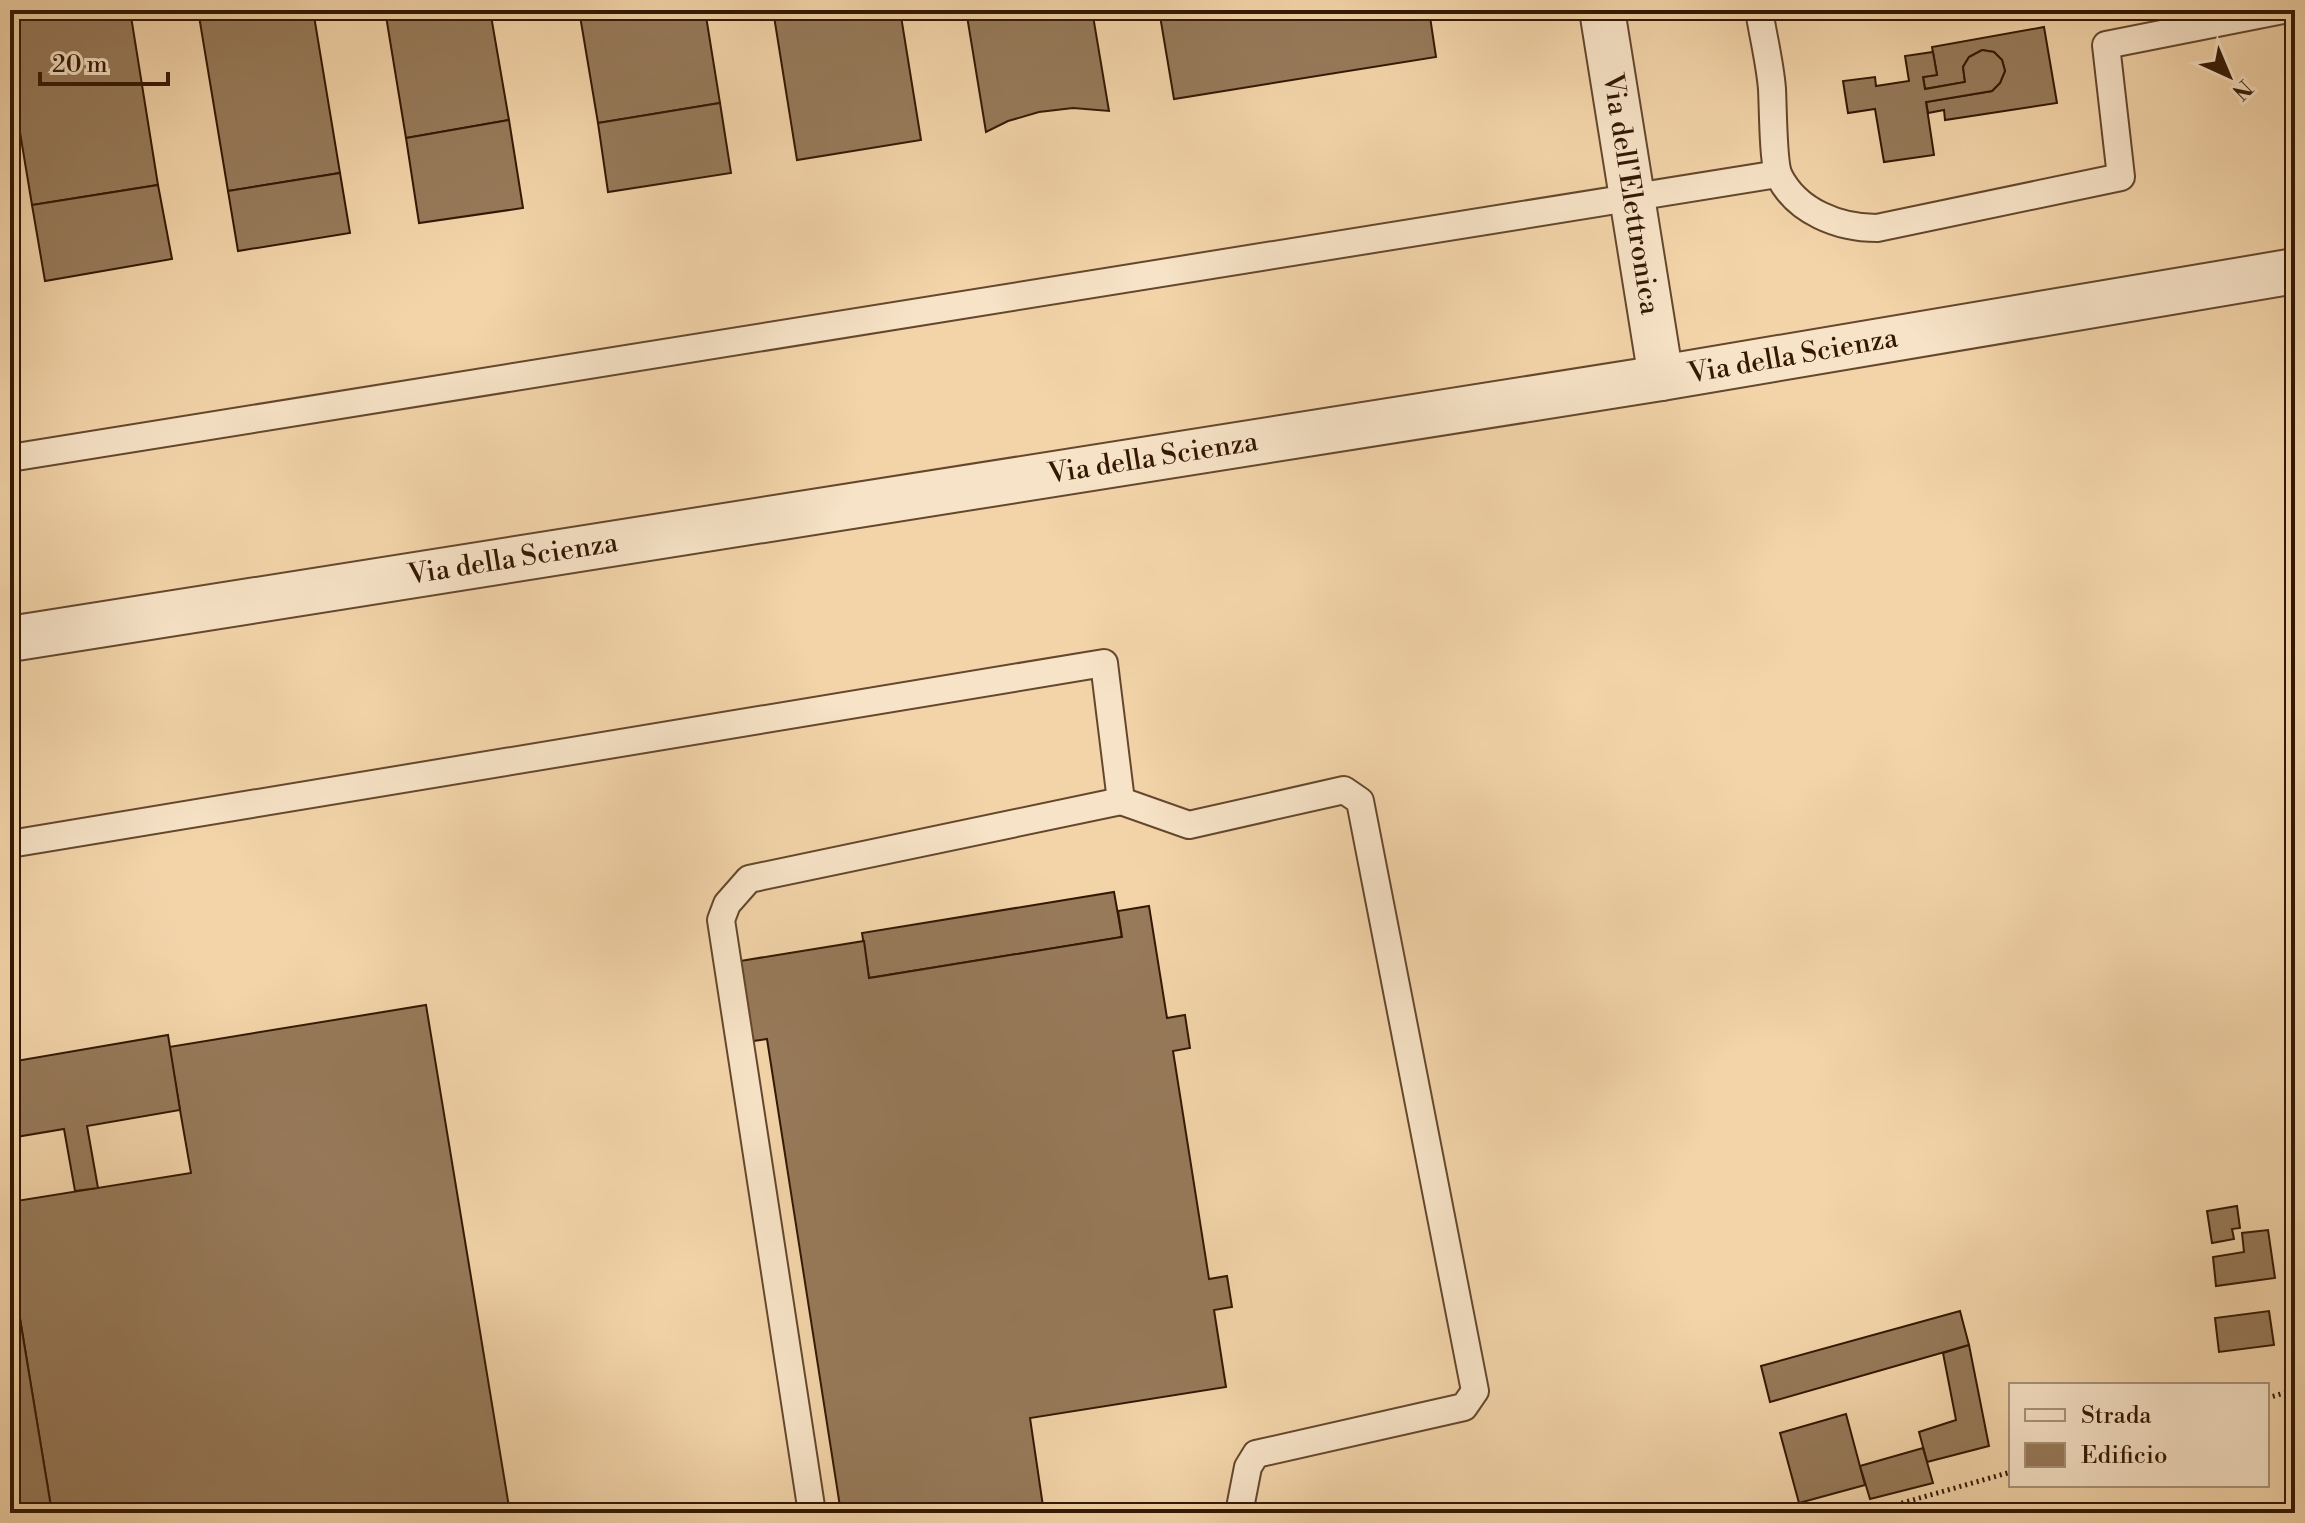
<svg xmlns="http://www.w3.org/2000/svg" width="2305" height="1523" font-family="'Libre Bodoni',serif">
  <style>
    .building { fill: #977a5a; stroke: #341804; stroke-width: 2 }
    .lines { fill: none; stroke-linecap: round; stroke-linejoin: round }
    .service-casing { stroke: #64472d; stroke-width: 30 }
    .minor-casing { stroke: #64472d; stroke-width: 48 }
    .tertiary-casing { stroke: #64472d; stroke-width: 48 }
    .path { stroke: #341804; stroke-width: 5; stroke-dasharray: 2 4; stroke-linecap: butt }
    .service { stroke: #f7e3c7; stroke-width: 26 }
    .minor { stroke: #f7e3c7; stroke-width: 44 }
    .tertiary { stroke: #f7e3c7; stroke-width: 44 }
    .labels { text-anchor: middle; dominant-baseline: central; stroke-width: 6; stroke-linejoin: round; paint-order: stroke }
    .street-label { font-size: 28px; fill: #341804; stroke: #f7e3c7 }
  </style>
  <rect width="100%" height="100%" fill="#f3d4a9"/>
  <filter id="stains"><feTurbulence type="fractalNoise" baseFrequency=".0025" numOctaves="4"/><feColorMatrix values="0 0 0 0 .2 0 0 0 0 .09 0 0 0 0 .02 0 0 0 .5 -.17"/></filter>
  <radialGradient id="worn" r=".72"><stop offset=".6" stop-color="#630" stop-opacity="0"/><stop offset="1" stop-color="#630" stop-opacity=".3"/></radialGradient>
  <!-- building -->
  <g class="building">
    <path d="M 10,10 L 130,10 L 158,185 L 32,205 L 10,72 Z"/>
    <path d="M 198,10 L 313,10 L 340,173 L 228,191 Z"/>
    <path d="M 385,10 L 490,10 L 509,120 L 406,138 Z"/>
    <path d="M 579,10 L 705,10 L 720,103 L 598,123 Z"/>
    <path d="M 773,10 L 900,10 L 921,140 L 797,160 Z"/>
    <path d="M 966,10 L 1092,10 L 1109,111 L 1073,108 L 1039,112 L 1008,121 L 986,132 Z"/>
    <path d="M 1159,10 L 1429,10 L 1436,57 L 1174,99 Z"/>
    <path d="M 2044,27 L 2057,103 L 1945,120 L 1944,110 L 1928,113 L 1926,102 L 1992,91 L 2000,83 L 2005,71 L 2002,60 L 1994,52 L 1982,50 L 1969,57 L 1963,67 L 1965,82 L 1925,89 L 1923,77 L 1937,75 L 1932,47 Z"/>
    <path d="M 1982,50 L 1994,52 L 2002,60 L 2005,71 L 2000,83 L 1992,91 L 1926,102 L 1934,155 L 1884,162 L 1875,109 L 1848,113 L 1843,81 L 1875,77 L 1876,86 L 1909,81 L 1905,56 L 1933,52 L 1937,75 L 1923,77 L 1925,89 L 1965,82 L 1963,67 L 1969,57 Z"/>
    <path d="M 720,103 L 731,173 L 608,192 L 598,123 Z"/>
    <path d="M 509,120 L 523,208 L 419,223 L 406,138 Z"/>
    <path d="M 340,173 L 350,233 L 238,251 L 228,191 Z"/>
    <path d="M 158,185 L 172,259 L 45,281 L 32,205 Z"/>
    <path d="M 1114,892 L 1122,937 L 869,978 L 862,933 Z"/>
    <path d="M 1149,906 L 1167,1018 L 1185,1015 L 1190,1048 L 1173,1051 L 1209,1279 L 1227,1276 L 1232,1307 L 1214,1310 L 1226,1387 L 1030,1418 L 1044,1513 L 841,1513 L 767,1039 L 753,1041 L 740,961 L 864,941 L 869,978 L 1122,937 L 1118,911 Z"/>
    <path d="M 426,1005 L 509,1507 L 472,1513 L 52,1513 L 10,1258 L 10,1202 L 191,1173 L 169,1047 Z"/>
    <path d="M 168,1035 L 180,1110 L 87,1126 L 98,1188 L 75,1191 L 64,1129 L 10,1138 L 10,1062 Z"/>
    <path d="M 2237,1206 L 2240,1228 L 2232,1229 L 2234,1239 L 2212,1243 L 2207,1211 Z"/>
    <path d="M 2268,1230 L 2275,1278 L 2216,1286 L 2213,1257 L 2244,1252 L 2242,1233 Z"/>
    <path d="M 10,1258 L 52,1513 L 10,1513 Z"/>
    <path d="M 1960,1311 L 1969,1345 L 1770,1402 L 1761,1366 Z"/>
    <path d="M 2269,1311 L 2274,1345 L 2219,1352 L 2215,1318 Z"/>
    <path d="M 1969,1345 L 1989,1446 L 1927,1462 L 1919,1432 L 1956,1420 L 1943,1353 Z"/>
    <path d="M 1846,1414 L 1865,1485 L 1799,1503 L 1780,1433 Z"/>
    <path d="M 1923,1448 L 1933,1483 L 1870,1499 L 1860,1466 Z"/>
    <path d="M 509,1507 L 510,1513 L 472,1513 Z"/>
  </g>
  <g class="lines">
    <defs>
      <g id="service">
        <path d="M 1759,10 C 1763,36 1770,63 1772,89 C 1773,107 1773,164 1779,176 C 1797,212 1839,228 1877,228 L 2121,177 L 2106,45 L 2283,10"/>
        <path d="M 10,458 L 1778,174"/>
        <path d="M 10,844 L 1104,663 L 1121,801 L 1189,825 L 1344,790 L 1360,801 L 1475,1391 L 1464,1407 L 1256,1454 L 1248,1467 L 1239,1513"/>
        <path d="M 812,1513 L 721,920 L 727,904 L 749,879 L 1121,801"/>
      </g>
      <path id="minor" d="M 1602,10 L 1661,378"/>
      <path id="tertiary" d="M 10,639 L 1661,378 L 2295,271"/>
    </defs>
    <!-- service casing -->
    <use href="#service" class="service-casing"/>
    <!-- minor casing -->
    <use href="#minor" class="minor-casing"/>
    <!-- tertiary casing -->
    <use href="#tertiary" class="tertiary-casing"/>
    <!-- path -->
    <g class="path">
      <path d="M 2267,1398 L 2295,1390"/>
      <path d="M 1867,1513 L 2011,1472"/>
    </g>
    <!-- service -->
    <use href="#service" class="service"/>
    <!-- minor -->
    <use href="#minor" class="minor"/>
    <!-- tertiary -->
    <use href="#tertiary" class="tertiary"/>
  </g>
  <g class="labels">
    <!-- street labels -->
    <g class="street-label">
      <text transform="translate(1631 194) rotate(81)">Via dell'Elettronica</text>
      <text transform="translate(1793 356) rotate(-10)">Via della Scienza</text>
      <text transform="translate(1153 458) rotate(-9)">Via della Scienza</text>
      <text transform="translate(513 559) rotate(-9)">Via della Scienza</text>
    </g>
  </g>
  <!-- margin -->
  <rect width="2305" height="1523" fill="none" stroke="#f3d4a9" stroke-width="40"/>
  <rect x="12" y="12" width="2281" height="1499" fill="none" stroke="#341804" stroke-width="4"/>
  <rect x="20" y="20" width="2265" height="1483" fill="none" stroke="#341804" stroke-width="2"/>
  <!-- legend -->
  <rect x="2009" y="1383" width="260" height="104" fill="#f7e3c7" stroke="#a99279" stroke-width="2"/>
  <rect x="2025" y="1409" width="40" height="12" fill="#f7e3c7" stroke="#a99279" stroke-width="2"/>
  <text x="2081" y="1423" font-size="24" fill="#341804">Strada</text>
  <rect x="2025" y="1443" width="40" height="24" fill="#977a5a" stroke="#a99279" stroke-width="2"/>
  <text x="2081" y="1463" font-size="24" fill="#341804">Edificio</text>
  <!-- north arrow -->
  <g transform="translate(2229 76) rotate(136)" stroke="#f7e3c7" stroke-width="6" paint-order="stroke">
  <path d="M0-6L14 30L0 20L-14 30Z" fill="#341804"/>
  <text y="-12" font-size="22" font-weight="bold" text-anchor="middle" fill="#341804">N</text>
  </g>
  <!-- scale -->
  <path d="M40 72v12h128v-12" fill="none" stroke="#341804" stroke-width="4"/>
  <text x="52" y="72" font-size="24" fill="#341804" stroke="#f7e3c7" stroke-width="6" paint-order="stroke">20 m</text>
  <rect width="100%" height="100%" filter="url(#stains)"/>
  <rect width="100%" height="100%" fill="url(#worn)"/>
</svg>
